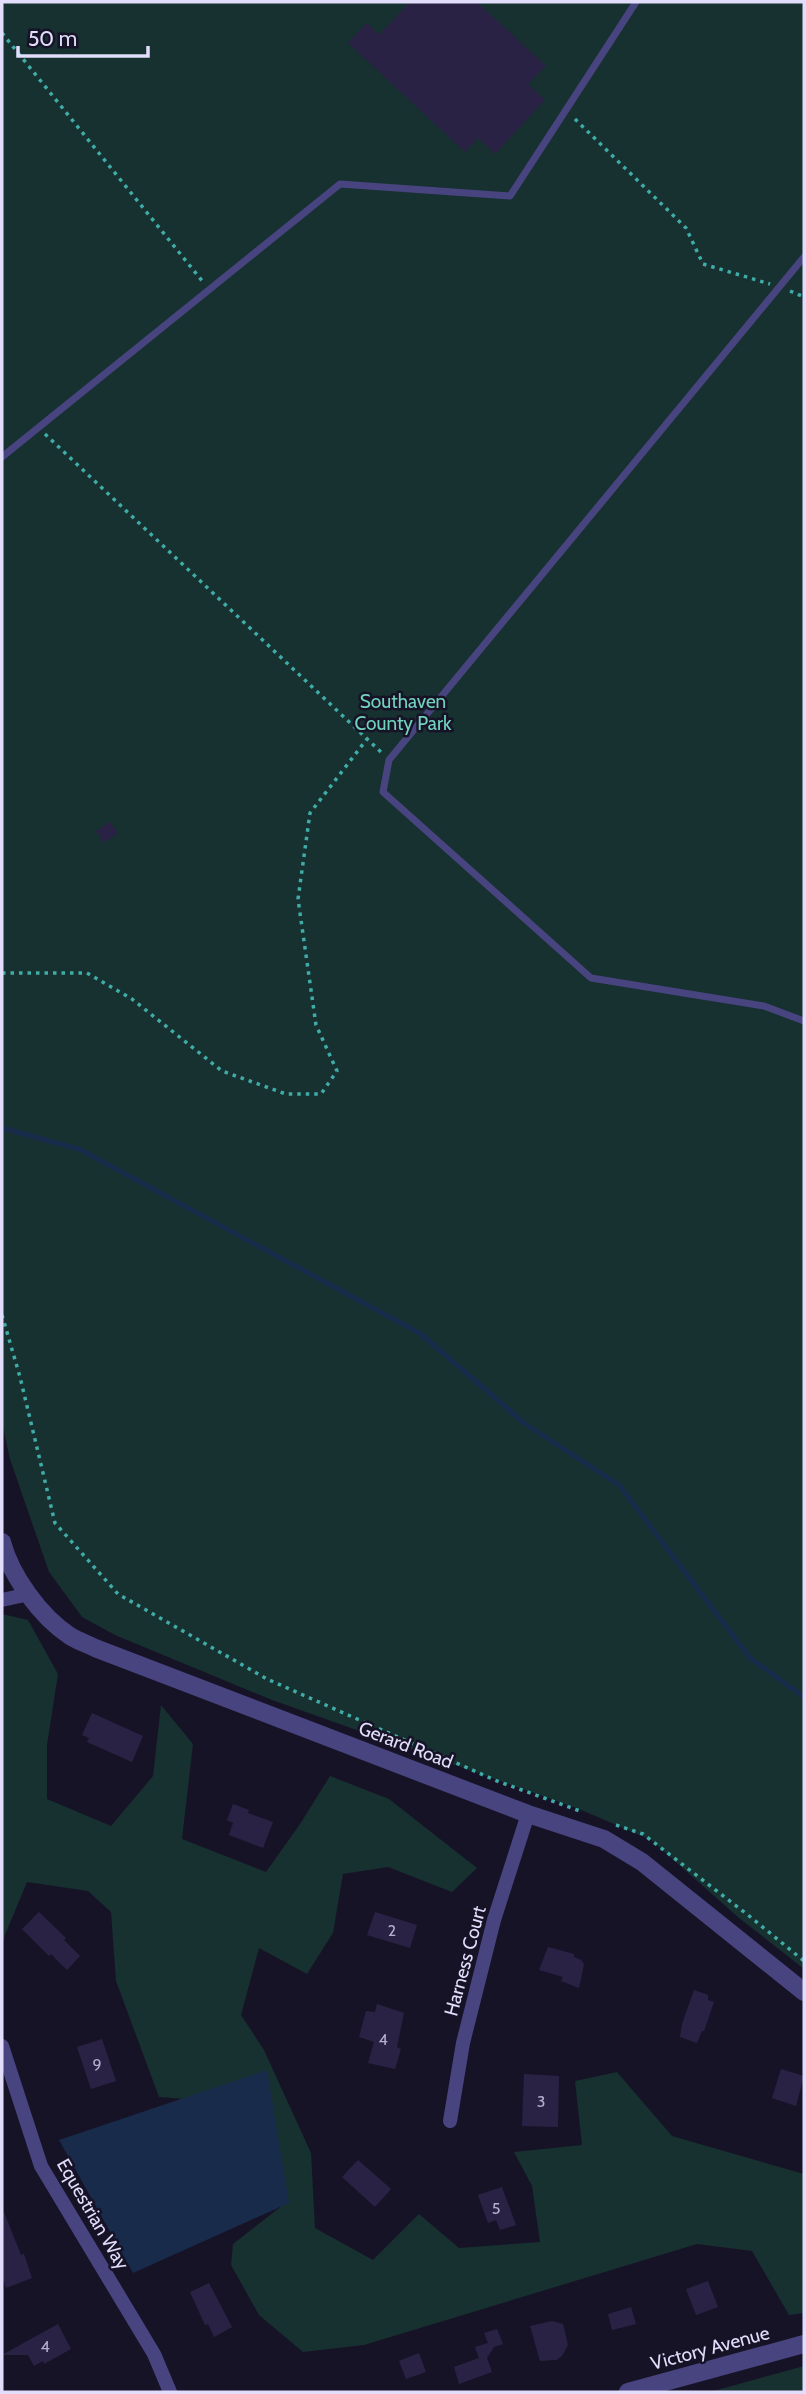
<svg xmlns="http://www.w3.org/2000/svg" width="806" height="2394" font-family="Cabin,sans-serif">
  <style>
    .green { fill: #173030 }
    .water { fill: #182b4b }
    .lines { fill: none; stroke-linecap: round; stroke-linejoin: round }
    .stream { stroke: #182b4b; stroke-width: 5 }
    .building { fill: #2a2245 }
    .path { stroke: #40aca8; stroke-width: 3.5; stroke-dasharray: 3.5 5; stroke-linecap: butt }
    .service { stroke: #484480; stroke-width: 7 }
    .minor { stroke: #484480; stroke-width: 14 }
    .tertiary { stroke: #484480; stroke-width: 18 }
    .labels { text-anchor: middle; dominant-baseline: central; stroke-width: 5; stroke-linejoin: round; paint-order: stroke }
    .number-label { font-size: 16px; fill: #b3aece }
    .park-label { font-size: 19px; fill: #71d3bd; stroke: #171327 }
    .street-label { font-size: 19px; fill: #e1ddfb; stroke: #171327 }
  </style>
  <rect width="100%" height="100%" fill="#171327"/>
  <!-- green -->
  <g class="green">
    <path d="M 2,2 L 804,2 L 804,1969 L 739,1918 L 651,1840 L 579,1809 L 272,1700 L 115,1635 L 82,1617 L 49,1572 L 10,1459 L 2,1423 Z"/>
    <path d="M 2,1614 L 28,1620 L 58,1674 L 47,1745 L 47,1799 L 111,1826 L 153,1776 L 161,1705 L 193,1744 L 182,1839 L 266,1872 L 300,1824 L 330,1776 L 389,1799 L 477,1868 L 452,1892 L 388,1867 L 343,1874 L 333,1933 L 307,1974 L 259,1948 L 241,2015 L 264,2050 L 311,2153 L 315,2228 L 373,2260 L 419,2214 L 459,2248 L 540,2242 L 532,2186 L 514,2152 L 582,2145 L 575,2081 L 617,2072 L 672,2136 L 804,2174 L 804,2313 L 789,2315 L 752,2251 L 697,2244 L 364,2345 L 303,2352 L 259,2315 L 231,2265 L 233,2244 L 283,2205 L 197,2100 L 159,2097 L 116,1981 L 111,1912 L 88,1891 L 27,1882 L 5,1935 L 2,1950 Z"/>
    <path d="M 804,2366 L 804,2392 L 710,2392 Z"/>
  </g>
  <!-- water -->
  <path class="water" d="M 267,2070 L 289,2203 L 133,2273 L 59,2140 Z"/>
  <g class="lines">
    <!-- stream -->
    <path class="stream" d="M 2,1128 L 79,1149 L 421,1334 L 524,1423 L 619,1485 L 750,1658 L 804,1697"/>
  </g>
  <!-- building -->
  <g class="building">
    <path d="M 410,2 L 477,2 L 546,66 L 528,84 L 545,100 L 495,154 L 478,138 L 465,152 L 348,43 L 367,23 L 379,35 Z"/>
    <path d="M 110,822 L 118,833 L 104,843 L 96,831 Z"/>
    <path d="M 92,1713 L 143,1736 L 132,1762 L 87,1742 L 89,1738 L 82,1735 Z"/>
    <path d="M 233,1804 L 249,1810 L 248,1813 L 273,1822 L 263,1848 L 229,1835 L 233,1823 L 227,1820 Z"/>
    <path d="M 39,1912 L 66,1938 L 64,1940 L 80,1956 L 67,1970 L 51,1954 L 49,1956 L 22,1929 Z"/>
    <path d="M 375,1912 L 417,1925 L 410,1948 L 367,1935 Z"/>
    <path d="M 548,1947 L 574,1954 L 574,1957 L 581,1960 L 584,1964 L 579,1988 L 561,1981 L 563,1977 L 539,1970 Z"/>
    <path d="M 694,1990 L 708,1995 L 708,2000 L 714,2002 L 704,2031 L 702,2031 L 697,2043 L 680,2037 L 682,2024 Z"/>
    <path d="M 377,2004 L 404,2013 L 397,2047 L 401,2049 L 395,2069 L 368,2063 L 374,2042 L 359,2037 L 366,2011 L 375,2012 Z"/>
    <path d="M 102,2039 L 116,2081 L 91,2089 L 77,2047 Z"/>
    <path d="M 781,2069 L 804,2076 L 796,2106 L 772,2098 Z"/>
    <path d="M 524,2074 L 559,2076 L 558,2127 L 522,2126 Z"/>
    <path d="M 358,2160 L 391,2189 L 375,2207 L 342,2177 Z"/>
    <path d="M 502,2187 L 516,2225 L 500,2230 L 496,2220 L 488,2223 L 478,2195 Z"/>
    <path d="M 2,2212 L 4,2212 L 21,2255 L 24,2254 L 32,2278 L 6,2288 L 2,2277 Z"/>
    <path d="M 708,2281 L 718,2307 L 696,2315 L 686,2289 Z"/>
    <path d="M 209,2283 L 232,2327 L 214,2337 L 208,2324 L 205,2325 L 190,2292 Z"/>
    <path d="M 631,2307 L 636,2324 L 612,2330 L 608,2314 Z"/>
    <path d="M 552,2321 L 563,2324 L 568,2345 L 562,2356 L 556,2360 L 540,2361 L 530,2326 Z"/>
    <path d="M 58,2324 L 71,2349 L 44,2364 L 43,2361 L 34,2366 L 28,2355 L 2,2355 Z"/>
    <path d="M 497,2329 L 503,2344 L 494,2347 L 487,2358 L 492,2372 L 459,2384 L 454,2367 L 479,2358 L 475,2347 L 488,2343 L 484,2333 Z"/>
    <path d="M 419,2353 L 426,2372 L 406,2379 L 399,2361 Z"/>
  </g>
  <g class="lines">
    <!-- path -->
    <g class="path">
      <path d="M 2,33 L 203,282"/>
      <path d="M 575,119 L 686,228 L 703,264 L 770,284"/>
      <path d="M 790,291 L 804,297"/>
      <path d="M 45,434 L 383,754"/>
      <path d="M 2,973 L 87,973 L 132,999 L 222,1071 L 286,1094 L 321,1094 L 337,1071 L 316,1025 L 298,899 L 310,813 L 367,739"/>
      <path d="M 2,1315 L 20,1377 L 55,1523 L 118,1594 L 267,1679 L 497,1781 L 580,1811"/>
      <path d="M 616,1825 L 643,1834 L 748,1915 L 804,1961"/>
    </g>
    <!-- service -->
    <g class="service">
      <path d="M 804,257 L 389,760 L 383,792 L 591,978 L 764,1006 L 804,1021"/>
      <path d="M 2,457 L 340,184 L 510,196 L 636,2"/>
    </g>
    <!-- minor -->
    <g class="minor">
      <path d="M 2,1600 L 29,1594"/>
      <path d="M 2,2046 L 41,2166 L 154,2354 L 170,2392"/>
      <path d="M 450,2121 L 463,2043 L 494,1920 L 528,1814"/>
    </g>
    <!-- tertiary -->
    <g class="tertiary">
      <path d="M 2,1542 C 11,1576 40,1616 70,1636 C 78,1641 87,1644 95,1648 L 528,1814 L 604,1839 L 642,1862 L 804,1992"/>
      <path d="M 628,2392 L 804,2344"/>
    </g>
  </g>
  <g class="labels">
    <!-- number labels -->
    <g class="number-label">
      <text x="392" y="1930">2</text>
      <text x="383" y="2039">4</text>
      <text x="97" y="2064">9</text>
      <text x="541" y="2101">3</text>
      <text x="496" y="2208">5</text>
      <text x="45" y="2346">4</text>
    </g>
    <!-- park labels -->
    <g class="park-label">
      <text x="403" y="701">Southaven<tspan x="403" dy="22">County Park</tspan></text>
    </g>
    <!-- street labels -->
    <g class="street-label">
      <text transform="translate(406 1745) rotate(21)">Gerard Road</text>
      <text transform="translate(465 1961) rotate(-75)">Harness Court</text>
      <text transform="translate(93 2214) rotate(60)">Equestrian Way</text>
      <text transform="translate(710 2348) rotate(-15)">Victory Avenue</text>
    </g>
  </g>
  <!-- border -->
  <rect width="806" height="2394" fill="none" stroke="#e1ddfb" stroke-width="7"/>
  <!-- scale -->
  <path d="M18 46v10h130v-10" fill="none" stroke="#e1ddfb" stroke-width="3.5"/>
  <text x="28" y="46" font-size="21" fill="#e1ddfb" stroke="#171327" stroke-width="5" paint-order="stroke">50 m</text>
</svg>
